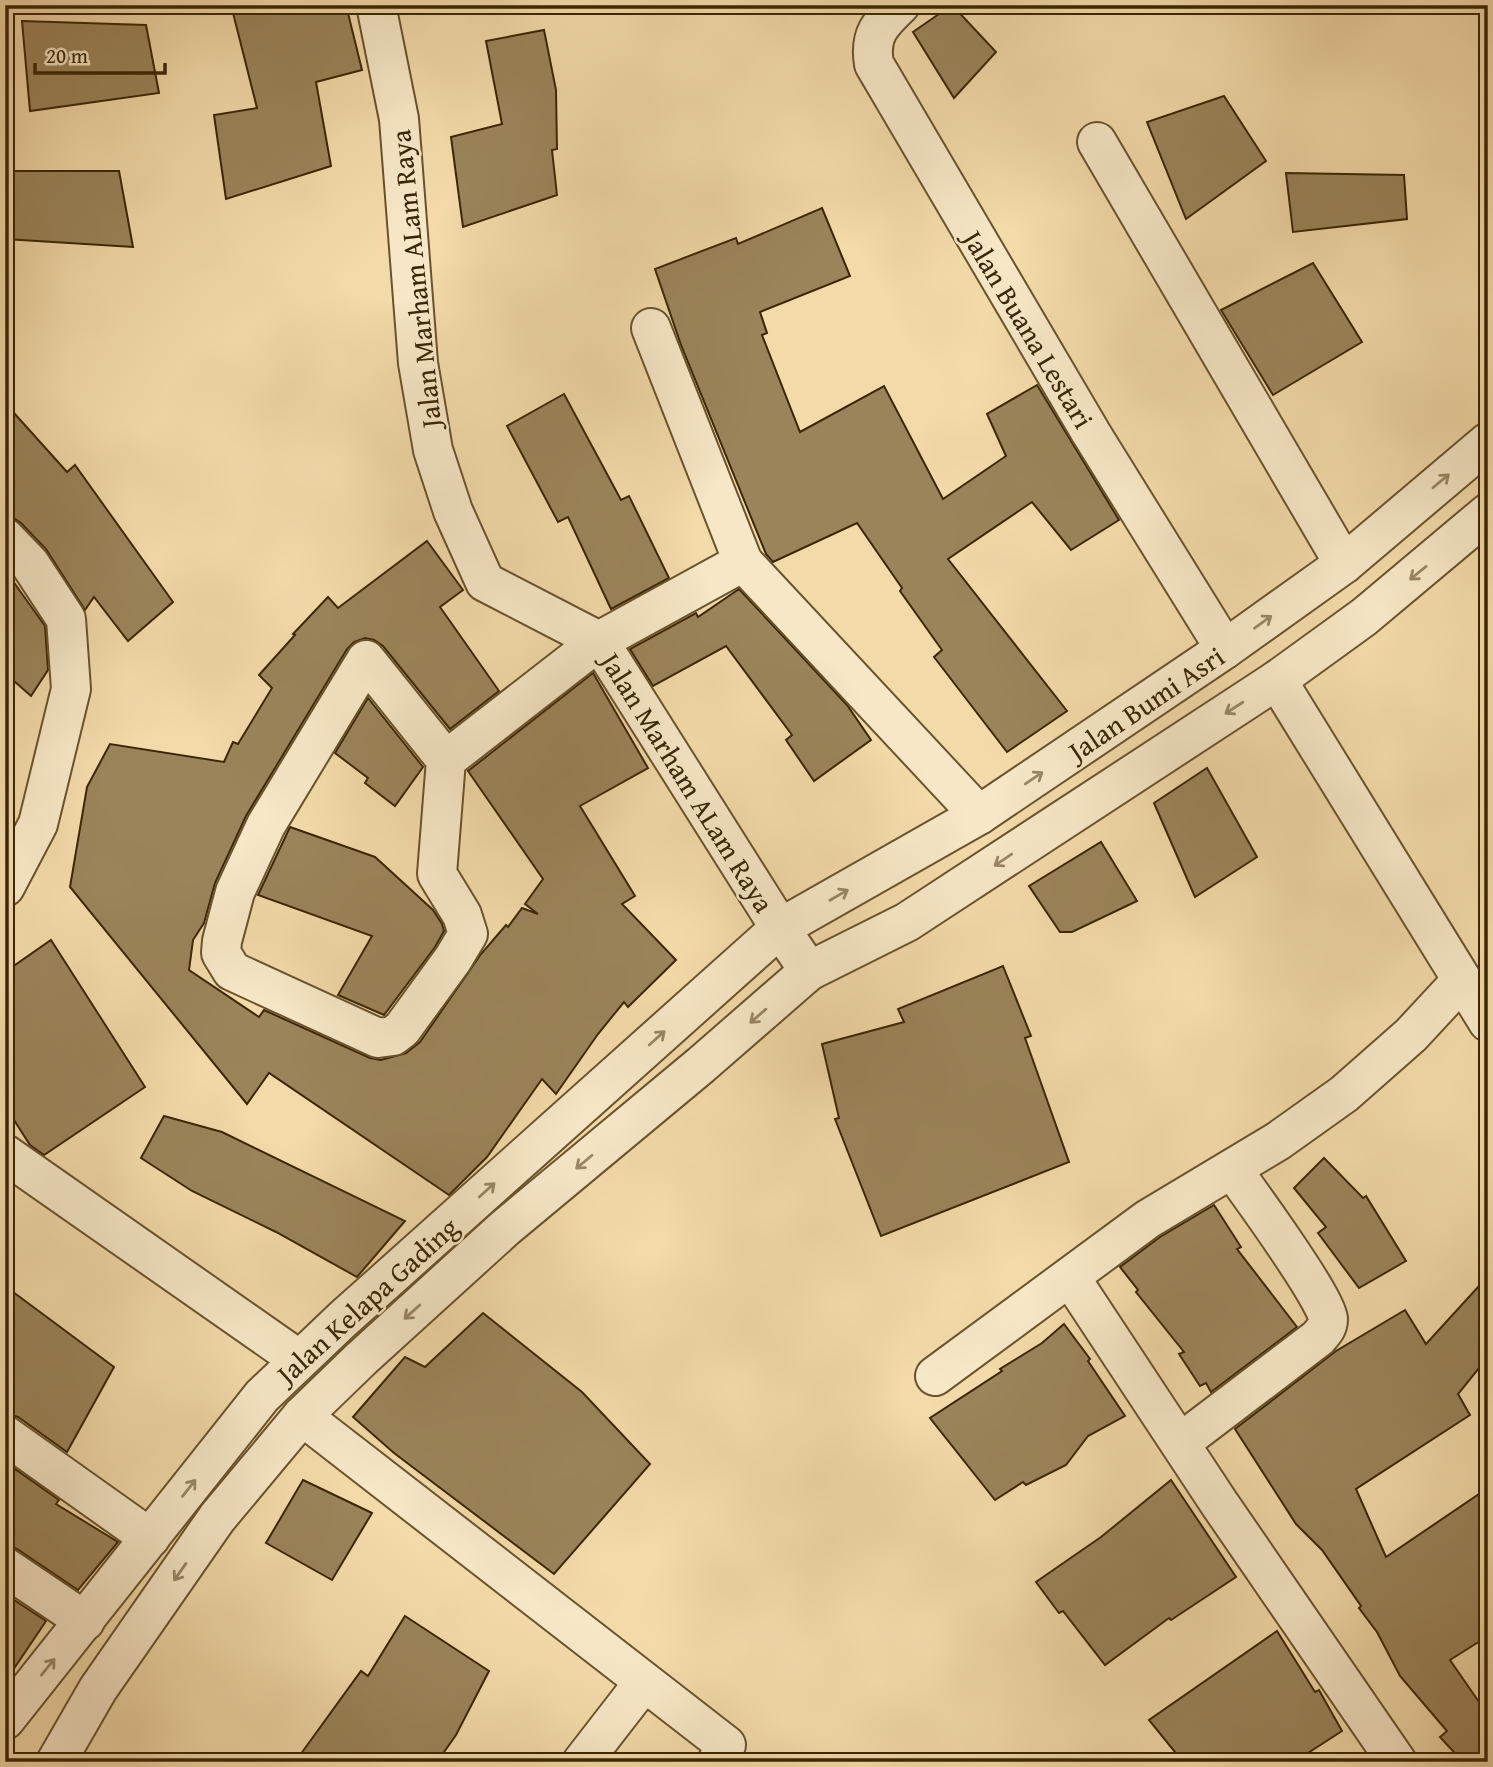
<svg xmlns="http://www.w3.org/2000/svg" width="1493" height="1767" font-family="'Gentium Book Plus',serif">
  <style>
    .building { fill: #9b845a; stroke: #3b2604; stroke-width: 2 }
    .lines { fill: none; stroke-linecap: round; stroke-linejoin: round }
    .minor-casing { stroke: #69532d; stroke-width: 42 }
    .tertiary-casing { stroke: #69532d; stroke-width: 42 }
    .minor { stroke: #f7e7c7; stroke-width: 38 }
    .tertiary { stroke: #f7e7c7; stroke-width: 38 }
    .oneway { stroke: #998666 }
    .labels { text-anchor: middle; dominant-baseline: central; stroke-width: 5; stroke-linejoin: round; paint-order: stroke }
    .street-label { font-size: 28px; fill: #3b2604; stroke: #f7e7c7 }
  </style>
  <rect width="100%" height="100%" fill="#f3daa9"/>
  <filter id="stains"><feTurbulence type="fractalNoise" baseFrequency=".00286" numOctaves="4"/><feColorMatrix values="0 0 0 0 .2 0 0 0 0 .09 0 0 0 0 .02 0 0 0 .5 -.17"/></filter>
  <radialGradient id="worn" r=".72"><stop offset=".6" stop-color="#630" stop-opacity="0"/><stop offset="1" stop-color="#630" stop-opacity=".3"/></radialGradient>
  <!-- building -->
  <g class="building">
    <path d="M 231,5 L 346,5 L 362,70 L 316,82 L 331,166 L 226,199 L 214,115 L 257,108 Z"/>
    <path d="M 952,5 L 996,52 L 954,98 L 913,32 Z"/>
    <path d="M 22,21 L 146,25 L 159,93 L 30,111 Z"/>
    <path d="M 544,30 L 556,90 L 557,149 L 552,150 L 557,195 L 463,227 L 451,137 L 502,124 L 486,41 Z"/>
    <path d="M 1224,96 L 1266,161 L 1186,219 L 1147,122 Z"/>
    <path d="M 5,171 L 119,171 L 133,247 L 5,239 Z"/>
    <path d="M 1286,173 L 1404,175 L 1407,219 L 1293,232 Z"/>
    <path d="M 822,208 L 850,276 L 760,312 L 767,333 L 762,335 L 800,432 L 884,386 L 943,499 L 1006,456 L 987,414 L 1037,385 L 1119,520 L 1071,550 L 1032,502 L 948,559 L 1067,711 L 1007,752 L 934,657 L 942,650 L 900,591 L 902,588 L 857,523 L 773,562 L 766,554 L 681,345 L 655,269 L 736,238 L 738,244 Z"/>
    <path d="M 1313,263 L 1362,342 L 1273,395 L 1221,310 Z"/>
    <path d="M 564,394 L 621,500 L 629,496 L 669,578 L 611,609 L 568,517 L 558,522 L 507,426 Z"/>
    <path d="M 5,403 L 67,472 L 75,465 L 173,602 L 128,641 L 94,597 L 85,610 L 46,549 L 21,523 L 12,517 L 5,517 Z"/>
    <path d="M 427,541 L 463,590 L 440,607 L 499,691 L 450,729 L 383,646 L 374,640 L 365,638 L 354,642 L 347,649 L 246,816 L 215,883 L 204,923 L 193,940 L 189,970 L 259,1017 L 264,1010 L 370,1058 L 381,1060 L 406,1053 L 420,1042 L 481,954 L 506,925 L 508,927 L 522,908 L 538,914 L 525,904 L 543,879 L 468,771 L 593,673 L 648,768 L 580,806 L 635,896 L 622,904 L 676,960 L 628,1007 L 624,1002 L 598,1034 L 556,1094 L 542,1079 L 487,1157 L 449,1195 L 269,1073 L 247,1104 L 70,887 L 87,787 L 110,744 L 224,762 L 233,742 L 238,744 L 272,688 L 259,675 L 295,635 L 293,634 L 328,597 L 338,608 Z"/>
    <path d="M 5,570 L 45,626 L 48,670 L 31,696 L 5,673 Z"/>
    <path d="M 739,589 L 847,705 L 871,740 L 814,781 L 786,740 L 792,735 L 726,646 L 653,686 L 630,649 L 696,613 L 698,617 Z"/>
    <path d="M 368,698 L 423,767 L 395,806 L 365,783 L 368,778 L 335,753 Z"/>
    <path d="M 1207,768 L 1257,857 L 1195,897 L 1154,803 Z"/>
    <path d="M 290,827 L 375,857 L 433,910 L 442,924 L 444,931 L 435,947 L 384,1015 L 338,995 L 372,936 L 258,895 Z"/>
    <path d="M 1101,842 L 1137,901 L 1072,932 L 1060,932 L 1029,886 Z"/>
    <path d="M 51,940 L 145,1087 L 44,1155 L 30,1145 L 5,1106 L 5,972 Z"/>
    <path d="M 1003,966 L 1031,1036 L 1025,1038 L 1069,1162 L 881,1236 L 835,1119 L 839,1118 L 822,1044 L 904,1022 L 898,1009 Z"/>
    <path d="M 164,1116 L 222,1132 L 405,1221 L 357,1277 L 276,1232 L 192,1191 L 141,1158 Z"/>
    <path d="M 1324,1158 L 1363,1198 L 1366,1196 L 1406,1261 L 1359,1288 L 1318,1233 L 1326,1227 L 1294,1188 Z"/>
    <path d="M 1214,1205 L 1241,1247 L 1237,1249 L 1297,1327 L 1211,1392 L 1206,1383 L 1200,1386 L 1179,1354 L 1184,1352 L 1136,1292 L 1138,1290 L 1120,1267 L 1160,1237 Z"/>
    <path d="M 1488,1276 L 1488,1357 L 1458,1394 L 1470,1415 L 1356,1489 L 1386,1557 L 1488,1488 L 1488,1636 L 1450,1660 L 1488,1715 L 1488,1762 L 1463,1762 L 1440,1737 L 1447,1731 L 1400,1676 L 1377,1632 L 1359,1608 L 1361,1606 L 1322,1550 L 1296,1524 L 1235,1429 L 1336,1351 L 1405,1310 L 1426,1344 Z"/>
    <path d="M 5,1286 L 114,1367 L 67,1452 L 18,1417 L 5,1413 Z"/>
    <path d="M 483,1313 L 582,1392 L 650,1464 L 554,1574 L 394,1453 L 353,1417 L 405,1357 L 425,1367 Z"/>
    <path d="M 1064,1324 L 1090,1359 L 1088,1361 L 1125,1416 L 1088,1436 L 1066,1465 L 1026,1485 L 1023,1482 L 995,1500 L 930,1418 L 1002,1371 L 1000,1369 L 1042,1343 Z"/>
    <path d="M 5,1462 L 59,1500 L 56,1504 L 118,1542 L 78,1590 L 17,1549 L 5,1545 Z"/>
    <path d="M 303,1480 L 372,1513 L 332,1580 L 266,1543 Z"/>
    <path d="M 1171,1480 L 1236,1577 L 1171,1620 L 1169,1618 L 1105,1665 L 1063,1611 L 1059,1613 L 1036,1582 L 1101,1537 Z"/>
    <path d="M 5,1594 L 46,1621 L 5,1682 Z"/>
    <path d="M 405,1616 L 489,1671 L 456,1735 L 437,1762 L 295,1762 L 361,1671 L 368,1676 Z"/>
    <path d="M 1277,1631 L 1315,1692 L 1319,1690 L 1342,1731 L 1294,1762 L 1183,1762 L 1149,1720 Z"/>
  </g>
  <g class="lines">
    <defs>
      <g id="minor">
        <path d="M 376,5 L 399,119 L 418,363 L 433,450 L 453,511 L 485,582 L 599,641 L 780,928 L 809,971"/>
        <path d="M 900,5 C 880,24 869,35 874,64 L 1091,433 L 1225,649"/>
        <path d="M 1097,142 L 1344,564"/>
        <path d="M 5,538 L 30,564 L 66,619 L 71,689 L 38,824 L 5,887"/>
        <path d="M 743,562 L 979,815"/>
        <path d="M 1277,680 L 1488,1022"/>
        <path d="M 446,760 L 366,660 L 266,825 L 235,892 L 222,941 L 221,953 L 232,971 L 378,1038 L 393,1036 L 402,1029 L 453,959 L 468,934 L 462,915 L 437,874 L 446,760 L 599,641 L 743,562 L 651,328"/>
        <path d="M 5,1154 L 298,1359"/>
        <path d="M 1070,1277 L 1219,1503 L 1397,1762"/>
        <path d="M 935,1376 L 1148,1219 L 1278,1141 L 1344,1094 L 1411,1035 L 1462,980"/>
        <path d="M 302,1416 L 726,1745 L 717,1762"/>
        <path d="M 5,1435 L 150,1538"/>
        <path d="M 1180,1443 L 1318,1338 C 1323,1332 1328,1328 1328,1319 C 1328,1301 1248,1191 1232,1169"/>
        <path d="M 5,1567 L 85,1621"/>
        <path d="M 582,1762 L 644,1682"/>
      </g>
      <g id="tertiary">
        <path d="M 5,1720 L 262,1396 L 343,1319 L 780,928 L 979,815 L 1225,649 L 1344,564 L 1488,442"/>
        <path d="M 56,1762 L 98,1689 L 217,1518 L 302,1416 L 362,1358 L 505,1228 L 701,1065 L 809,971 L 907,922 L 1277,680 L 1364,617 L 1488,513"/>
      </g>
    </defs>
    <!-- minor casing -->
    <use href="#minor" class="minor-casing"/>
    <!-- tertiary casing -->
    <use href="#tertiary" class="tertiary-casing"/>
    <!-- minor -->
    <use href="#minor" class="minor"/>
    <!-- tertiary -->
    <use href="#tertiary" class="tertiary"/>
  </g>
  <!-- one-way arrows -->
  <defs><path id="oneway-shaft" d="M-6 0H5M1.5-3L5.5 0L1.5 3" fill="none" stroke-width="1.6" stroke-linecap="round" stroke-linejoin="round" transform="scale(1.75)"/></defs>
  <g class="oneway">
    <use href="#oneway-shaft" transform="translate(1441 481) rotate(-40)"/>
    <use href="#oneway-shaft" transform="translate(1418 573) rotate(141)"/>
    <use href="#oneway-shaft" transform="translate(1263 622) rotate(-36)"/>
    <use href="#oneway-shaft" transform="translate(1234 708) rotate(147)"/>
    <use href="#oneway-shaft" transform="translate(1034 778) rotate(-34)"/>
    <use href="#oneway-shaft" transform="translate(1003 860) rotate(146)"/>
    <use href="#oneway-shaft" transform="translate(839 895) rotate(-30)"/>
    <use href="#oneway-shaft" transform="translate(758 1016) rotate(139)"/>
    <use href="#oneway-shaft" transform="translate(657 1038) rotate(-42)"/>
    <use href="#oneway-shaft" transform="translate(584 1162) rotate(140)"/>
    <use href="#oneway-shaft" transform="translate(487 1190) rotate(-42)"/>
    <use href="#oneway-shaft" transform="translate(412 1312) rotate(138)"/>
    <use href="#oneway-shaft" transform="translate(189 1488) rotate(-52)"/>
    <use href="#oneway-shaft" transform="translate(180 1572) rotate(125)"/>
    <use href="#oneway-shaft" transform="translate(48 1667) rotate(-51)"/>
  </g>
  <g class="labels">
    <!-- street labels -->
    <g class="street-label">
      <text transform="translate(415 279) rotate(-96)">Jalan Marham ALam Raya</text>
      <text transform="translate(1029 329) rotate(59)">Jalan Buana Lestari</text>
      <text transform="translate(1146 703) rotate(-34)">Jalan Bumi Asri</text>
      <text transform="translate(688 782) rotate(58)">Jalan Marham ALam Raya</text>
      <text transform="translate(367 1300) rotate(-42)">Jalan Kelapa Gading</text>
    </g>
  </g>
  <!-- margin -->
  <rect width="1493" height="1767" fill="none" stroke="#f3daa9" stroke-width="28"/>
  <rect x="7" y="7" width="1479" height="1753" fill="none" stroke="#3b2604" stroke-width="3.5"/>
  <rect x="14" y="14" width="1465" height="1739" fill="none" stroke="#3b2604" stroke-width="2"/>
  <!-- scale -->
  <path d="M35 63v10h130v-10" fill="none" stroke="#3b2604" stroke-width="3.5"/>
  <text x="46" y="63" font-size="21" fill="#3b2604" stroke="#f7e7c7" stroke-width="5" paint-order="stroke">20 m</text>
  <rect width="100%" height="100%" filter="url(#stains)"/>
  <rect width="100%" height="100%" fill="url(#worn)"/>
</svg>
